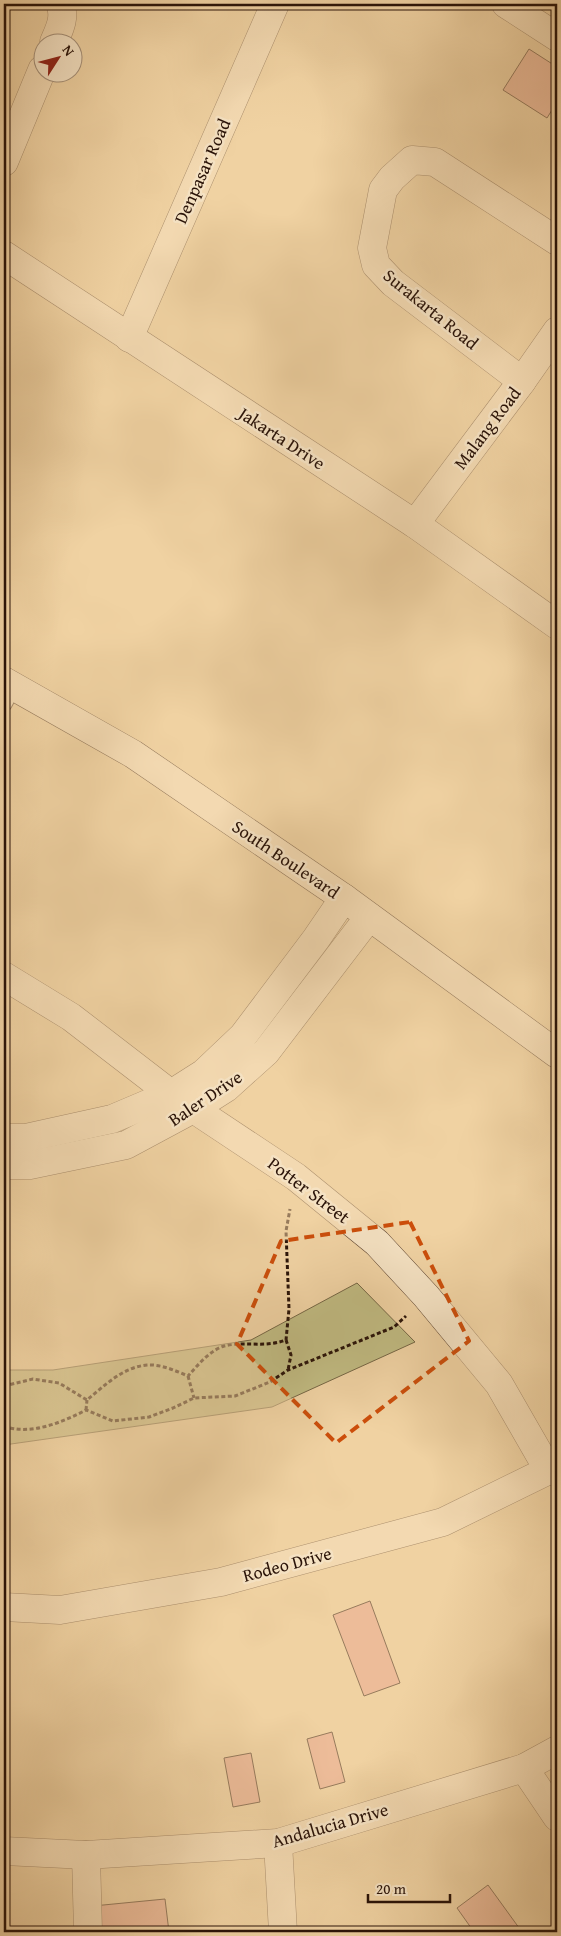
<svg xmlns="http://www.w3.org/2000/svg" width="561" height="1936" font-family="'Gentium Book Plus',serif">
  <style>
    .green { fill: #c0ba81; stroke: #756644 }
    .building { fill: #e8a28f; stroke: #2a1308 }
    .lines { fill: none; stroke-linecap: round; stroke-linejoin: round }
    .service-casing { stroke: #5c432f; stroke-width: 17 }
    .minor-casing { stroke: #5c432f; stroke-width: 29 }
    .tertiary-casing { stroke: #5c432f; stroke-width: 29 }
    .secondary-casing { stroke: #2a1308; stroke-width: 29 }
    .path { stroke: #2a1308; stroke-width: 3; stroke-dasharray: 4 2.5; stroke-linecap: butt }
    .service { stroke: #f5e2c3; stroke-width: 15 }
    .minor { stroke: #f5e2c3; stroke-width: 28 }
    .tertiary { stroke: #f5e2c3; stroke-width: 28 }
    .secondary { stroke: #f5e2c3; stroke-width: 28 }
    .marked { fill: none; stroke: #cc4e0b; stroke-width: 4; stroke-dasharray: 10 6; stroke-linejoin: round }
    .labels { text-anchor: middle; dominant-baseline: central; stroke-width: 5; stroke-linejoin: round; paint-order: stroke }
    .street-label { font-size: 18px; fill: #2a1308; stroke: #f5e2c3 }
  </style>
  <rect width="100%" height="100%" fill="#f0d2a3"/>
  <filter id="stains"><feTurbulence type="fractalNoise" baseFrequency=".004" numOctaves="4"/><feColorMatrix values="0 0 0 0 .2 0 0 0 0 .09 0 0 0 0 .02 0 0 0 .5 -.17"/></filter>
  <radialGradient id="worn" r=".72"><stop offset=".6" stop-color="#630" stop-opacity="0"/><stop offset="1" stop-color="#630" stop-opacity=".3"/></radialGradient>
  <!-- green -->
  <path class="green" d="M 357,1283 L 415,1342 L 272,1407 L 4,1445 L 4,1370 L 53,1370 L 251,1340 Z"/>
  <!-- building -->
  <g class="building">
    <path d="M 529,49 L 557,67 L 557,102 L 547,118 L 503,90 Z"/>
    <path d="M 370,1601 L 400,1683 L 364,1696 L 333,1615 Z"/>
    <path d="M 332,1732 L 345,1782 L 320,1789 L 307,1739 Z"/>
    <path d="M 251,1753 L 260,1802 L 233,1807 L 224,1758 Z"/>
    <path d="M 488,1885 L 522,1932 L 474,1932 L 457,1908 Z"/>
    <path d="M 165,1899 L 169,1932 L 96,1932 L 93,1906 Z"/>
  </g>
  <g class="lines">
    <defs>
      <path id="service" d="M 4,704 L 14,686"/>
      <g id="minor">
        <path d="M 506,4 L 557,37"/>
        <path d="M 54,42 C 59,30 66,17 60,4"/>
        <path d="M 4,162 L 42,70"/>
        <path d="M 4,255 L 415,524 L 557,625"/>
        <path d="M 129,338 L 275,4"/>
        <path d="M 522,381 L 393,283 L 376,265 L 372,248 L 383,190 L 392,178 L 412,160 L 435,162 L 557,241"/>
        <path d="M 415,524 L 522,381 L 557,331"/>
        <path d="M 4,976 L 71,1017 L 171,1094 L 296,1177 L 377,1243 L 426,1296 L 499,1384 L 549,1471"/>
        <path d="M 4,1138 L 26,1138 L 112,1119 L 171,1094 L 204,1073 L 243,1036 L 316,939 L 344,898"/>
        <path d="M 4,1165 L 30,1165 L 126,1145 L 193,1109 L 226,1088 L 266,1052 L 369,917"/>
        <path d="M 524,1768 L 557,1817"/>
        <path d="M 278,1843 L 283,1932"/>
        <path d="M 4,1851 L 86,1855 L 278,1843 L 524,1768 L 557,1750"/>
        <path d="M 86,1855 L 88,1932"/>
      </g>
      <path id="tertiary" d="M 4,1607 L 60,1610 L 221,1582 L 443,1522 L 557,1466"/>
      <path id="secondary" d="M 4,681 L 133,754 L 344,898 L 557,1054"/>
    </defs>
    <!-- service casing -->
    <use href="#service" class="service-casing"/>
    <!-- minor casing -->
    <use href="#minor" class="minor-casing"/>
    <!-- tertiary casing -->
    <use href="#tertiary" class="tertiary-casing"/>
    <!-- secondary casing -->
    <use href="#secondary" class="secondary-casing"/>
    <!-- path -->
    <g class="path">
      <path d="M 286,1340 L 291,1355 L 288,1370"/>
      <path d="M 188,1376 L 194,1398"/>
      <path d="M 4,1386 L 33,1379 L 59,1383 L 87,1400 C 104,1386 123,1367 147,1365 C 161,1364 176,1371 188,1376 C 198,1365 209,1351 224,1346 C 244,1341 265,1348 286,1340 L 289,1309 L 286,1231 L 290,1209"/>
      <path d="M 86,1410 L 87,1400"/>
      <path d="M 4,1426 C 30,1436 63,1422 86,1410 L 113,1421 L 149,1417 L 173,1408 L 194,1398 L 235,1396 L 270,1382 L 288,1370 L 394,1327 L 406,1316"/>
    </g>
    <!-- service -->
    <use href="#service" class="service"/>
    <!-- minor -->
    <use href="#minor" class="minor"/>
    <!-- tertiary -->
    <use href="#tertiary" class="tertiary"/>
    <!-- secondary -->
    <use href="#secondary" class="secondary"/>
  </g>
  <!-- marked area -->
  <path d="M0 0H561V1936H0ZM 410,1222 L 469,1341 L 336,1443 L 237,1344 L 281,1241 Z" fill="#f0d2a3" fill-opacity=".55" fill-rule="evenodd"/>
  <path class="marked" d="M 410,1222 L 469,1341 L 336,1443 L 237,1344 L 281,1241 Z"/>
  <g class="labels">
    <!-- street labels -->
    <g class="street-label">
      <text transform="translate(202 171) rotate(-66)">Denpasar Road</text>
      <text transform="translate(431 309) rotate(39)">Surakarta Road</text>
      <text transform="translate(487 428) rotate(-53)">Malang Road</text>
      <text transform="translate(282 438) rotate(33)">Jakarta Drive</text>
      <text transform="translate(286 859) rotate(34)">South Boulevard</text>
      <text transform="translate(205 1098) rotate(-34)">Baler Drive</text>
      <text transform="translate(309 1190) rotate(37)">Potter Street</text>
      <text transform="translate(287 1564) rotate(-15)">Rodeo Drive</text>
      <text transform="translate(330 1825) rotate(-16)">Andalucia Drive</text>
    </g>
  </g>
  <!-- margin -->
  <rect width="561" height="1936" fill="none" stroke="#f0d2a3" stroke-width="20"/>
  <rect x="5" y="5" width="551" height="1926" fill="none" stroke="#2a1308" stroke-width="2.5"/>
  <rect x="10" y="10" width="541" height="1916" fill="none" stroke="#2a1308"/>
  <!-- north arrow -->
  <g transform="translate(58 58) rotate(54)"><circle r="24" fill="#f5e2c3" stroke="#a48f78"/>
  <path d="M0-4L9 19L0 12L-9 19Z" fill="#8f2418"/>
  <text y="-8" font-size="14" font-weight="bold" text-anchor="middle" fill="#2a1308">N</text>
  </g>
  <!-- scale -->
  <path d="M368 1894v8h82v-8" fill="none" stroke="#2a1308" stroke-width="2.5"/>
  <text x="376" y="1894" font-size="15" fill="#2a1308" stroke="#f5e2c3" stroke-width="4" paint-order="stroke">20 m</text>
  <rect width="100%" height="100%" filter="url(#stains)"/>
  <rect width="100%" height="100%" fill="url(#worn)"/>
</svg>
